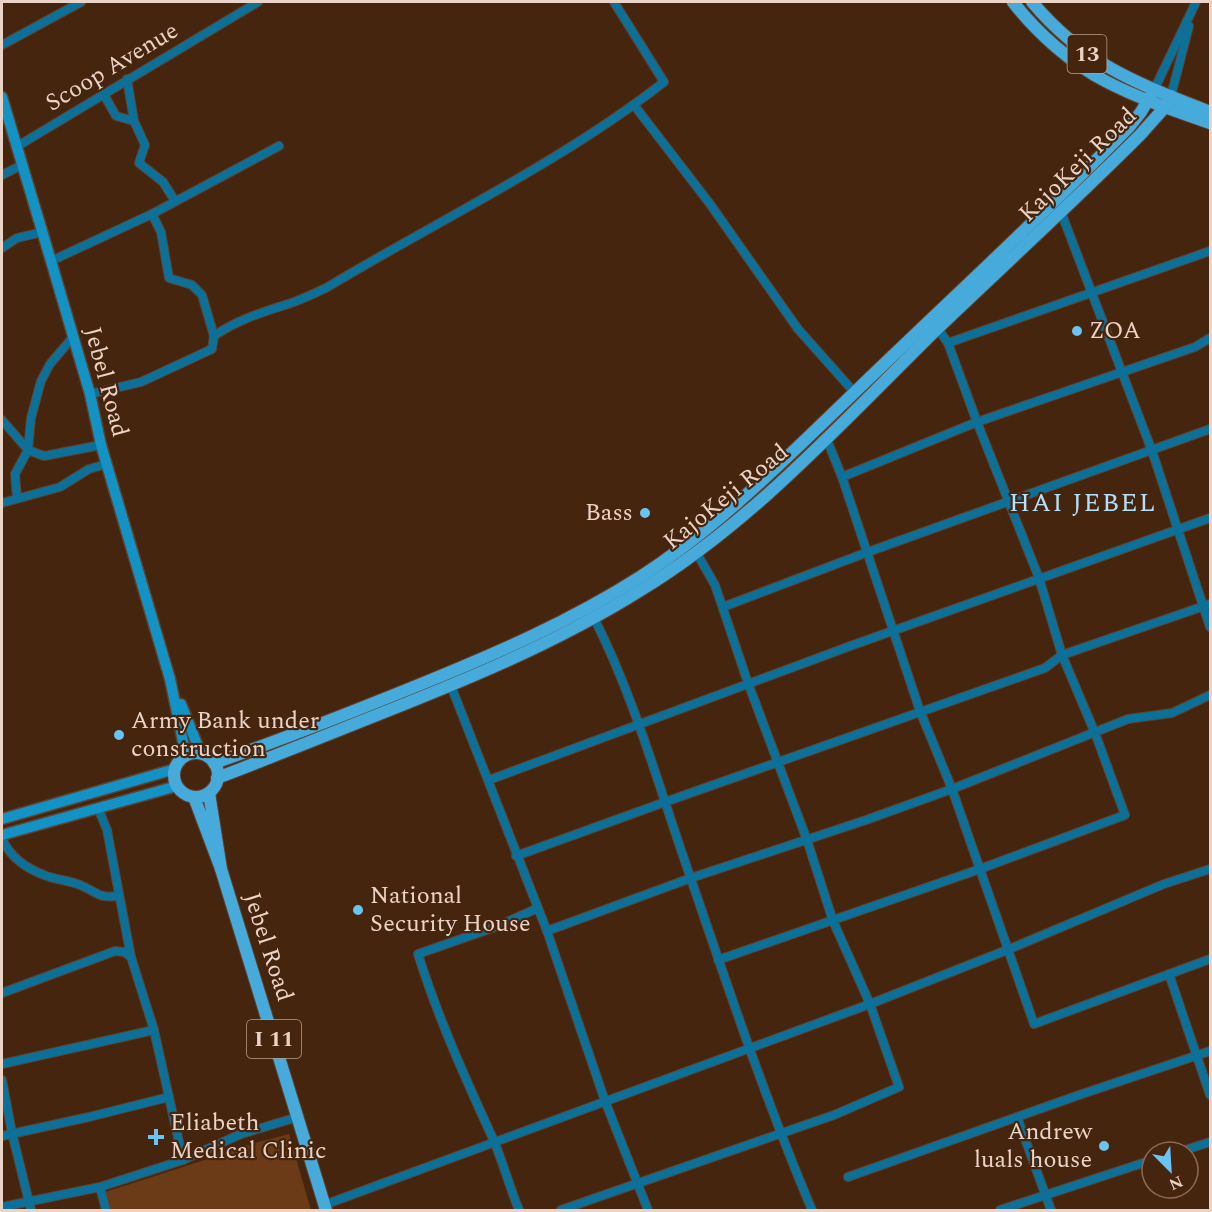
<svg xmlns="http://www.w3.org/2000/svg" width="1212" height="1212" font-family="Spectral,serif">
  <style>
    .green { fill: #6b3a17 }
    .lines { fill: none; stroke-linecap: round; stroke-linejoin: round }
    .street-casing { stroke: #60412c; stroke-width: 10 }
    .secondary-casing { stroke: #60412c; stroke-width: 13 }
    .primary-casing { stroke: #60412c; stroke-width: 14 }
    .street { stroke: #0c7098; stroke-width: 8 }
    .secondary { stroke: #1392c5; stroke-width: 10 }
    .primary { stroke: #46aadb; stroke-width: 12 }
    .poi-dot { fill: #6ac3f1; stroke: #46250e; stroke-width: 2 }
    .labels { text-anchor: middle; dominant-baseline: central; stroke-width: 4.5; stroke-linejoin: round; paint-order: stroke }
    .shield { fill: #46250e; stroke: #b9a090; stroke-width: 1.5 }
    .shield-label { font-size: 22px; font-weight: bold; fill: #ead4c7 }
    .street-label { font-size: 24px; fill: #ead4c7; stroke: #46250e }
    .poi-label { font-size: 24px; fill: #ead4c7; stroke: #46250e; text-anchor: start }
    .neighbourhood-label { font-size: 26px; letter-spacing: 1.5px; fill: #b3e1fb; stroke: #46250e }
  </style>
  <rect width="100%" height="100%" fill="#46250e"/>
  <!-- green -->
  <path class="green" d="M 289,1134 L 311,1210 L 107,1210 L 102,1193 L 217,1156 L 217,1153 Z"/>
  <g class="lines">
    <defs>
      <g id="street">
        <path d="M 2,45 L 81,2"/>
        <path d="M 127,79 L 134,121 L 145,145 L 139,163 L 163,182 L 175,201"/>
        <path d="M 1154,90 L 1196,2"/>
        <path d="M 103,93 L 116,116 L 134,121"/>
        <path d="M 1171,96 L 1189,26"/>
        <path d="M 634,105 L 710,204 L 798,329 L 854,392"/>
        <path d="M 16,147 L 258,2"/>
        <path d="M 2,175 L 22,165"/>
        <path d="M 1061,212 L 1152,451 L 1210,627"/>
        <path d="M 152,214 L 161,232 L 169,278 L 192,285 L 202,295 L 214,336"/>
        <path d="M 2,248 L 17,238 L 43,232"/>
        <path d="M 51,261 L 152,214 L 279,146"/>
        <path d="M 938,329 L 948,343 L 1210,251"/>
        <path d="M 90,394 L 141,382 L 212,349 L 214,336 C 238,319 264,312 291,303 C 303,299 315,293 326,288 C 439,220 560,163 664,82 L 614,2"/>
        <path d="M 2,420 L 28,450 L 44,456 L 101,445"/>
        <path d="M 827,440 L 842,477 L 920,711 L 952,789 L 1034,1024 L 1210,959"/>
        <path d="M 842,477 L 977,422 L 1195,347 L 1210,338"/>
        <path d="M 17,498 L 15,474 L 28,450 L 31,418 L 41,381 L 50,364 L 73,337"/>
        <path d="M 2,503 L 60,487 L 89,469 L 107,464"/>
        <path d="M 723,607 L 868,552 L 1210,429"/>
        <path d="M 594,618 C 631,691 654,770 680,847 C 722,969 762,1092 812,1210"/>
        <path d="M 451,686 L 547,931 L 605,1101 L 648,1210"/>
        <path d="M 489,780 L 853,645 L 1210,518"/>
        <path d="M 98,808 L 107,830 L 131,957 L 154,1030 L 183,1160"/>
        <path d="M 2,839 C 10,856 25,868 44,875 C 55,880 69,880 80,885 C 100,893 95,898 119,896"/>
        <path d="M 516,856 L 665,802 L 1045,668 L 1062,655 L 1210,604"/>
        <path d="M 547,931 L 691,878 L 866,820 L 952,789 L 1128,719 L 1172,713 L 1210,695"/>
        <path d="M 718,960 L 980,869 L 1125,815 L 1095,733 L 1062,655 L 1039,578 L 977,422 L 948,343"/>
        <path d="M 1169,974 L 1210,1095"/>
        <path d="M 2,993 L 115,951 L 124,952 L 131,957"/>
        <path d="M 2,1064 L 154,1030"/>
        <path d="M 2,1080 L 12,1133 L 31,1210"/>
        <path d="M 1017,1117 L 1051,1210"/>
        <path d="M 2,1136 L 89,1117 L 169,1097"/>
        <path d="M 1179,1152 L 1210,1142"/>
        <path d="M 848,1177 L 1079,1095 L 1210,1051"/>
        <path d="M 100,1187 L 106,1210"/>
        <path d="M 324,1205 L 870,1004 L 1007,950 L 1164,884 L 1210,869"/>
        <path d="M 2,1207 L 100,1187 L 183,1160 L 241,1134 L 298,1117"/>
        <path d="M 519,1210 C 510,1188 503,1163 494,1141 C 466,1080 438,1018 418,954 L 498,926 L 538,908"/>
        <path d="M 561,1210 L 834,1115 L 899,1087 L 870,1004 L 833,921 L 807,840 L 748,683 L 715,585 L 696,552"/>
        <path d="M 1000,1210 L 1152,1160"/>
      </g>
      <g id="secondary">
        <path d="M 2,97 L 51,261 L 90,394 L 101,445 L 170,679 L 186,756"/>
        <path d="M 181,704 L 201,754"/>
        <path d="M 2,819 L 175,769"/>
        <path d="M 2,835 L 177,786"/>
      </g>
      <g id="primary">
        <path d="M 1013,2 C 1037,33 1072,64 1107,82 C 1140,99 1176,111 1210,123"/>
        <path d="M 1032,2 C 1085,65 1137,83 1210,112"/>
        <circle cx="196" cy="775" r="22"/>
        <path d="M 214,763 C 284,739 352,712 421,684 C 497,653 571,621 640,577 C 721,525 786,458 855,392 C 946,304 1040,218 1129,127 L 1141,112 L 1154,90"/>
        <path d="M 217,778 C 267,759 317,739 367,719 C 461,682 555,644 641,590 C 754,521 843,421 937,329 C 1005,264 1074,201 1140,135 L 1165,107 L 1171,96"/>
        <path d="M 194,797 L 221,869 L 209,793"/>
        <path d="M 221,869 L 326,1210"/>
      </g>
    </defs>
    <!-- street casing -->
    <use href="#street" class="street-casing"/>
    <!-- secondary casing -->
    <use href="#secondary" class="secondary-casing"/>
    <!-- primary casing -->
    <use href="#primary" class="primary-casing"/>
    <!-- street -->
    <use href="#street" class="street"/>
    <!-- secondary -->
    <use href="#secondary" class="secondary"/>
    <!-- primary -->
    <use href="#primary" class="primary"/>
  </g>
  <!-- markers -->
  <g class="poi-dot">
    <circle cx="1077" cy="331" r="6"/>
    <circle cx="645" cy="513" r="6"/>
    <circle cx="119" cy="735" r="6"/>
    <circle cx="358" cy="910" r="6"/>
    <path d="M153 1128h6v6h6v6h-6v6h-6v-6h-6v-6h6z"/>
    <circle cx="1104" cy="1146" r="6"/>
  </g>
  <g class="labels">
    <!-- shield labels -->
    <g class="shield">
      <rect x="1067.5" y="35" width="39" height="38" rx="4.5"/>
      <rect x="247" y="1020" width="54" height="38" rx="4.5"/>
    </g>
    <g class="shield-label">
      <text x="1087" y="54">13</text>
      <text x="274" y="1039">I 11</text>
    </g>
    <!-- street labels -->
    <g class="street-label">
      <text transform="translate(112 67) rotate(-31)">Scoop Avenue</text>
      <text transform="translate(1078 165) rotate(-44)">KajoKeji Road</text>
      <text transform="translate(106 382) rotate(75)">Jebel Road</text>
      <text transform="translate(726 497) rotate(-39)">KajoKeji Road</text>
      <text transform="translate(268 947) rotate(72)">Jebel Road</text>
    </g>
    <!-- poi labels -->
    <g class="poi-label">
      <text x="1089" y="331">ZOA</text>
      <text x="633" y="513" text-anchor="end">Bass</text>
      <text x="131" y="721">Army Bank under<tspan x="131" dy="28">construction</tspan></text>
      <text x="370" y="896">National<tspan x="370" dy="28">Security House</tspan></text>
      <text x="170" y="1123">Eliabeth<tspan x="170" dy="28">Medical Clinic</tspan></text>
      <text x="1092" y="1132" text-anchor="end">Andrew<tspan x="1092" dy="28">luals house</tspan></text>
    </g>
    <!-- neighbourhood labels -->
    <g class="neighbourhood-label">
      <text x="1083" y="503">HAI JEBEL</text>
    </g>
  </g>
  <!-- border -->
  <rect width="1212" height="1212" fill="none" stroke="#ead4c7" stroke-width="6"/>
  <!-- north arrow -->
  <g transform="translate(1170 1170) rotate(156)"><circle r="28" fill="#46250e" stroke="#886b58" stroke-width="1.5"/>
  <path d="M0-4.5L10 22L0 15L-10 22Z" fill="#6ac3f1"/>
  <text y="-9" font-size="16" font-weight="bold" text-anchor="middle" fill="#ead4c7">N</text>
  </g>
</svg>
